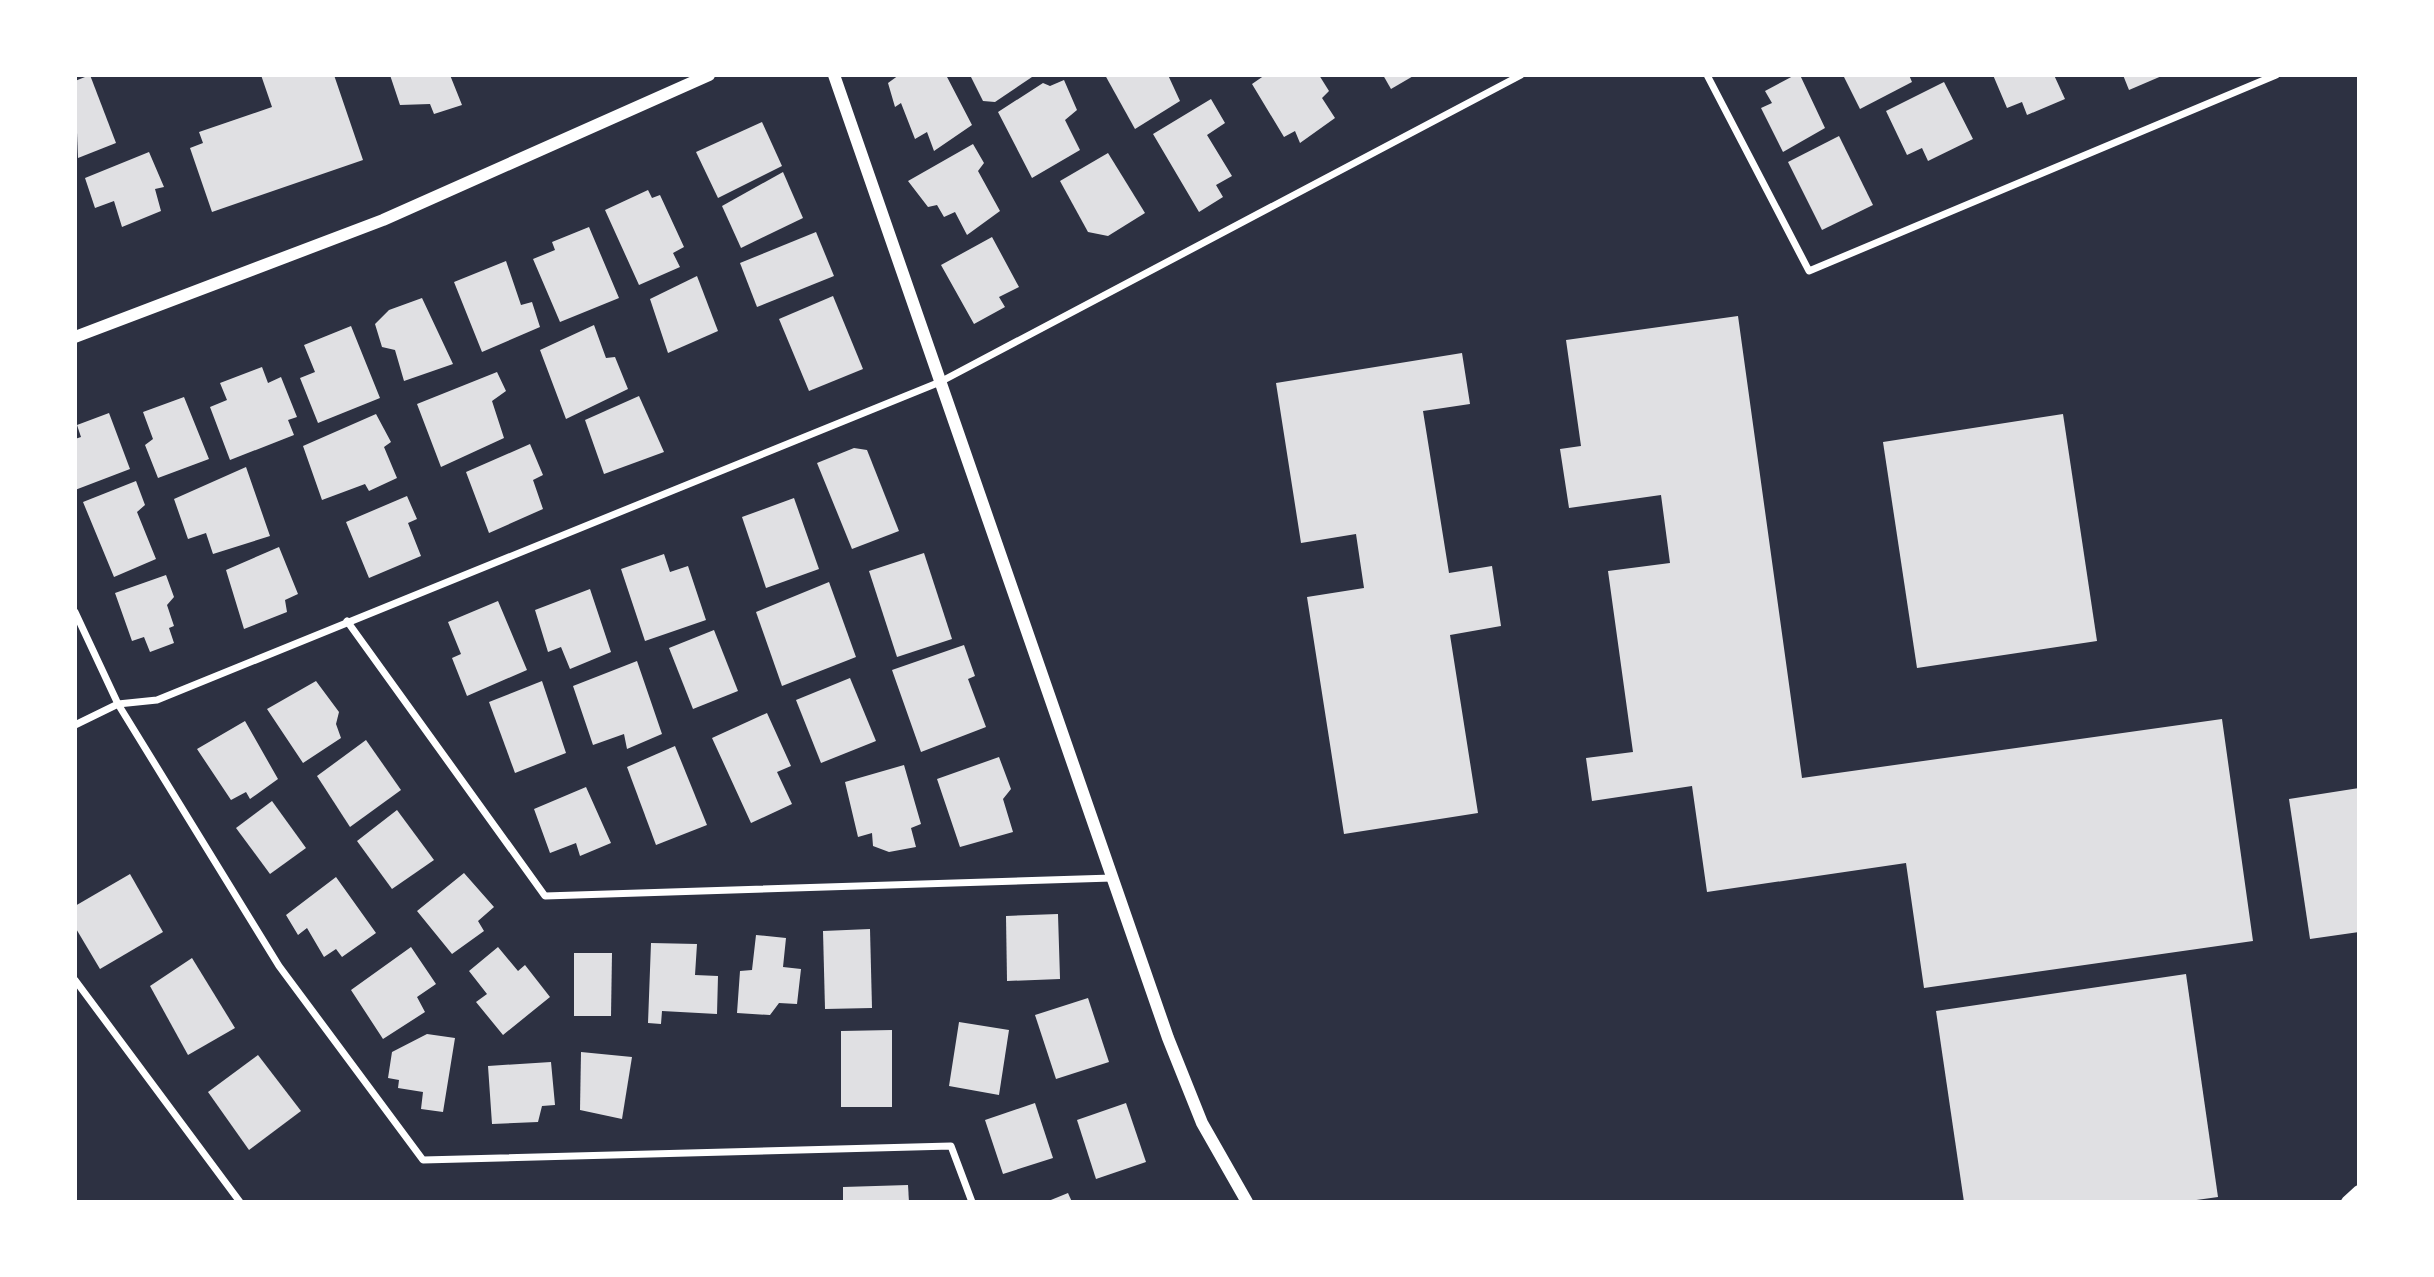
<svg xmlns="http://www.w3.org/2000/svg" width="2434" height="1277" font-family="Lato,sans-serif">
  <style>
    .building { fill: #e0e0e3 }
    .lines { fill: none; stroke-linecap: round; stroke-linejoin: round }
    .minor { stroke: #fff; stroke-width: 7 }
    .tertiary { stroke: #fff; stroke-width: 12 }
  </style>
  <rect width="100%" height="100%" fill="#2d3142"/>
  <!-- building -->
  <g class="building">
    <path d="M 90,75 L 116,143 L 78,158 L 75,81 Z"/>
    <path d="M 261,75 L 334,75 L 363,160 L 212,212 L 190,148 L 203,143 L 199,132 L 272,107 Z"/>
    <path d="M 390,75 L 450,75 L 462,105 L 434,114 L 430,104 L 400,105 Z"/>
    <path d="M 899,75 L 946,75 L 972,125 L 934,151 L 927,132 L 915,139 L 901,103 L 895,107 L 888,83 Z"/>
    <path d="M 970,75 L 1035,75 L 995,102 L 983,101 Z"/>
    <path d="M 1105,75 L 1168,75 L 1180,101 L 1135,129 Z"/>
    <path d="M 1265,75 L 1319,75 L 1329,91 L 1322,98 L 1335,118 L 1300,143 L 1295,131 L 1284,137 L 1252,84 Z"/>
    <path d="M 1383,75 L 1415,75 L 1391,89 Z"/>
    <path d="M 1795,75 L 1800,75 L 1825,128 L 1783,152 L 1761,108 L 1772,103 L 1765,91 Z"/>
    <path d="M 1843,75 L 1909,75 L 1912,82 L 1860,109 Z"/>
    <path d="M 1993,75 L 2054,75 L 2065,99 L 2027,115 L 2022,102 L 2007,108 Z"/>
    <path d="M 2123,75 L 2164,75 L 2129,90 Z"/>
    <path d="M 1064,80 L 1077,110 L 1065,120 L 1080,150 L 1032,178 L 998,112 L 1043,83 L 1050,86 Z"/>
    <path d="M 1944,82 L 1973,139 L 1928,161 L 1922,148 L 1907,155 L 1886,111 Z"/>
    <path d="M 1211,99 L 1225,123 L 1207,135 L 1232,176 L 1216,185 L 1223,197 L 1199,212 L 1153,134 Z"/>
    <path d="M 762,122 L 782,166 L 718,198 L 696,152 Z"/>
    <path d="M 1839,136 L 1873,205 L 1822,230 L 1788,162 Z"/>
    <path d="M 973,144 L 984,163 L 978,171 L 1000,211 L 967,235 L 955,212 L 944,217 L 937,205 L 928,207 L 908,181 Z"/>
    <path d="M 149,152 L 164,187 L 155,189 L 161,211 L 122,227 L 114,201 L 95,208 L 85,178 Z"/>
    <path d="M 1108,153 L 1145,213 L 1108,236 L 1088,232 L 1060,181 Z"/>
    <path d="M 783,172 L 803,218 L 741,248 L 722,206 Z"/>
    <path d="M 648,190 L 652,198 L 660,195 L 684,247 L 673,253 L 680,267 L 639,285 L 605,210 Z"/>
    <path d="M 589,227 L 619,298 L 560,322 L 533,259 L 555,250 L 552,242 Z"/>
    <path d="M 816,232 L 834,276 L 757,307 L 740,263 Z"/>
    <path d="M 992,237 L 1019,287 L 999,297 L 1005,307 L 974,324 L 941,265 Z"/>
    <path d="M 506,261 L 521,305 L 532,302 L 540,327 L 482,352 L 454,282 Z"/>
    <path d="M 697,276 L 718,331 L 668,353 L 650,299 Z"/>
    <path d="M 833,296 L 863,369 L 809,391 L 779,319 Z"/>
    <path d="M 422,298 L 453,364 L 404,381 L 395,350 L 382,347 L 375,324 L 389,310 Z"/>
    <path d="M 1738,316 L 1802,778 L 2222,719 L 2253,941 L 1924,988 L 1906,863 L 1707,892 L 1692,786 L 1592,801 L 1586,758 L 1633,752 L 1608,571 L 1670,563 L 1661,495 L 1569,508 L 1560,449 L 1581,446 L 1566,340 Z"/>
    <path d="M 594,325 L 606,358 L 615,357 L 628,389 L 566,419 L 540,350 Z"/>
    <path d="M 351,326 L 380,398 L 318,423 L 300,378 L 315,372 L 304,345 Z"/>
    <path d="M 1462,353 L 1470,404 L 1423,411 L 1449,573 L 1492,566 L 1501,626 L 1450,635 L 1478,813 L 1344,834 L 1307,597 L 1364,588 L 1356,534 L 1301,543 L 1276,383 Z"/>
    <path d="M 262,367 L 268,383 L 281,377 L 297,417 L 288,420 L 294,435 L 230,460 L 210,407 L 227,400 L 220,383 Z"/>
    <path d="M 497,372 L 506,391 L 492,401 L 504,438 L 441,467 L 417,404 Z"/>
    <path d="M 639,396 L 664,452 L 604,474 L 585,420 Z"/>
    <path d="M 184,397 L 209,459 L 158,478 L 145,445 L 153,439 L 143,412 Z"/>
    <path d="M 109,413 L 130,469 L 75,490 L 75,439 L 81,437 L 77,425 Z"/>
    <path d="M 376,414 L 391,442 L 384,447 L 397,478 L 369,491 L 365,484 L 322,500 L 303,446 Z"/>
    <path d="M 2063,414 L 2097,641 L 1917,668 L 1883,442 Z"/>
    <path d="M 530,444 L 543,475 L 533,480 L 543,509 L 489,533 L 466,472 Z"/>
    <path d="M 854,448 L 867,450 L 899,531 L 852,549 L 817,463 Z"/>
    <path d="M 246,467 L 270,536 L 213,554 L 206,533 L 188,539 L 174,499 Z"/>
    <path d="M 136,481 L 145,505 L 137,512 L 156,559 L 114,577 L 83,502 Z"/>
    <path d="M 407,496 L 417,519 L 408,523 L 421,556 L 369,578 L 346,522 Z"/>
    <path d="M 794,498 L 819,569 L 766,588 L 742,517 Z"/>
    <path d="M 279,547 L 298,594 L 285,600 L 287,612 L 244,629 L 226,570 Z"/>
    <path d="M 924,553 L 952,639 L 897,657 L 869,571 Z"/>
    <path d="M 664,554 L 670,572 L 688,566 L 706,620 L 645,641 L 621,569 Z"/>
    <path d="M 166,575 L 174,597 L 167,605 L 174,626 L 169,628 L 174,643 L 150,652 L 144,637 L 132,641 L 115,593 Z"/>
    <path d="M 829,582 L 856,657 L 782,686 L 756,612 Z"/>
    <path d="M 590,589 L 611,652 L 570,669 L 561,647 L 548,652 L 535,610 Z"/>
    <path d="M 498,601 L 527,670 L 467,696 L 452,658 L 461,654 L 448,622 Z"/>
    <path d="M 714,630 L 738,691 L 693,709 L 669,648 Z"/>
    <path d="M 964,645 L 975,676 L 968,679 L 986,727 L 921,752 L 892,670 Z"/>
    <path d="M 637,661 L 662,734 L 627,749 L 624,734 L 593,745 L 573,686 Z"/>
    <path d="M 850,678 L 876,741 L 821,763 L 796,700 Z"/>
    <path d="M 316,681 L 339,712 L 336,724 L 341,738 L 303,763 L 267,709 Z"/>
    <path d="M 542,681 L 566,753 L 515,773 L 489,702 Z"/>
    <path d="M 767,713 L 791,766 L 777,772 L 792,804 L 751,823 L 712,738 Z"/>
    <path d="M 245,721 L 278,779 L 250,799 L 246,792 L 231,800 L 197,749 Z"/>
    <path d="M 366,740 L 401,790 L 350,827 L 317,776 Z"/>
    <path d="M 675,746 L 707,825 L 656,845 L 627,767 Z"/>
    <path d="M 999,757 L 1011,789 L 1003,799 L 1013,832 L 960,847 L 937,779 Z"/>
    <path d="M 904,765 L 921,824 L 911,828 L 916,847 L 889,852 L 873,846 L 872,833 L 858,837 L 845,782 Z"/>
    <path d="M 586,787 L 611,843 L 580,856 L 576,843 L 550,853 L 534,809 Z"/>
    <path d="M 2359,788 L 2359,932 L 2310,939 L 2289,799 Z"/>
    <path d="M 272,801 L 306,848 L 270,874 L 236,828 Z"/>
    <path d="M 397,810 L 434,860 L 392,889 L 357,841 Z"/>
    <path d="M 464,873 L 494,907 L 478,921 L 484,931 L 452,954 L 417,911 Z"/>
    <path d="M 130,874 L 163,932 L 100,969 L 75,927 L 75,906 Z"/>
    <path d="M 336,877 L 376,933 L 342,957 L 336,949 L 324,957 L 307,928 L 298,935 L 286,915 Z"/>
    <path d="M 1058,914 L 1060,979 L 1007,981 L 1006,916 Z"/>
    <path d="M 870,929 L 872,1008 L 825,1009 L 823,931 Z"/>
    <path d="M 756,935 L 786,938 L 783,967 L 801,969 L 797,1004 L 779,1003 L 770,1015 L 737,1013 L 740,971 L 752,970 Z"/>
    <path d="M 651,943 L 697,944 L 695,975 L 718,976 L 717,1014 L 662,1011 L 661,1024 L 648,1023 Z"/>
    <path d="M 411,947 L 436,984 L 417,997 L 425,1012 L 383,1039 L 351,990 Z"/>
    <path d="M 498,947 L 518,971 L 525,965 L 550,997 L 503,1035 L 476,1002 L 487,994 L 469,971 Z"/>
    <path d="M 574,953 L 612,953 L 611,1016 L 574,1016 Z"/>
    <path d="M 192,958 L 235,1028 L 188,1055 L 150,986 Z"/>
    <path d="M 2186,974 L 2218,1197 L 2182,1202 L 1964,1202 L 1936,1011 Z"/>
    <path d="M 1088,998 L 1109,1062 L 1056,1079 L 1035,1015 Z"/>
    <path d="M 959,1022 L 1009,1030 L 999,1095 L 949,1086 Z"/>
    <path d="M 892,1030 L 892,1107 L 841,1107 L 841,1031 Z"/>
    <path d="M 427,1034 L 455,1038 L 443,1112 L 421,1109 L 423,1092 L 398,1088 L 399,1080 L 388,1078 L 392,1052 Z"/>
    <path d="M 581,1052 L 632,1057 L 622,1119 L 580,1110 Z"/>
    <path d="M 258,1055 L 301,1111 L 249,1150 L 208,1092 Z"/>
    <path d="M 551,1062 L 555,1105 L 542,1106 L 538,1122 L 492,1124 L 488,1066 Z"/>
    <path d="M 1035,1103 L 1053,1158 L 1003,1174 L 985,1120 Z"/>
    <path d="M 1126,1103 L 1146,1162 L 1096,1179 L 1077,1120 Z"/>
    <path d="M 908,1185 L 909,1202 L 843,1202 L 843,1187 Z"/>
    <path d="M 1068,1193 L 1072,1202 L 1046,1202 Z"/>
  </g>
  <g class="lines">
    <!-- minor -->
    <g class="minor">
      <path d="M 1707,75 L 1809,271 L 2276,75"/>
      <path d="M 75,612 L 118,704 L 279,966 L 423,1160 L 951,1146 L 972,1202"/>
      <path d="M 347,621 L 545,896 L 1112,878"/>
      <path d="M 75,725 L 118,704 L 157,700 L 940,382 L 1521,75"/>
      <path d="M 75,980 L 240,1202"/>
    </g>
    <!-- tertiary -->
    <g class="tertiary">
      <path d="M 834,75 L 1168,1038 L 1202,1123 L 1247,1202"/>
      <path d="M 75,337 L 383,220 L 709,75"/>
      <path d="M 2347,1202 L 2359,1191"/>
    </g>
  </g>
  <!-- border -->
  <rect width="2434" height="1277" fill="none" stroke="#ffffff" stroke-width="154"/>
</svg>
